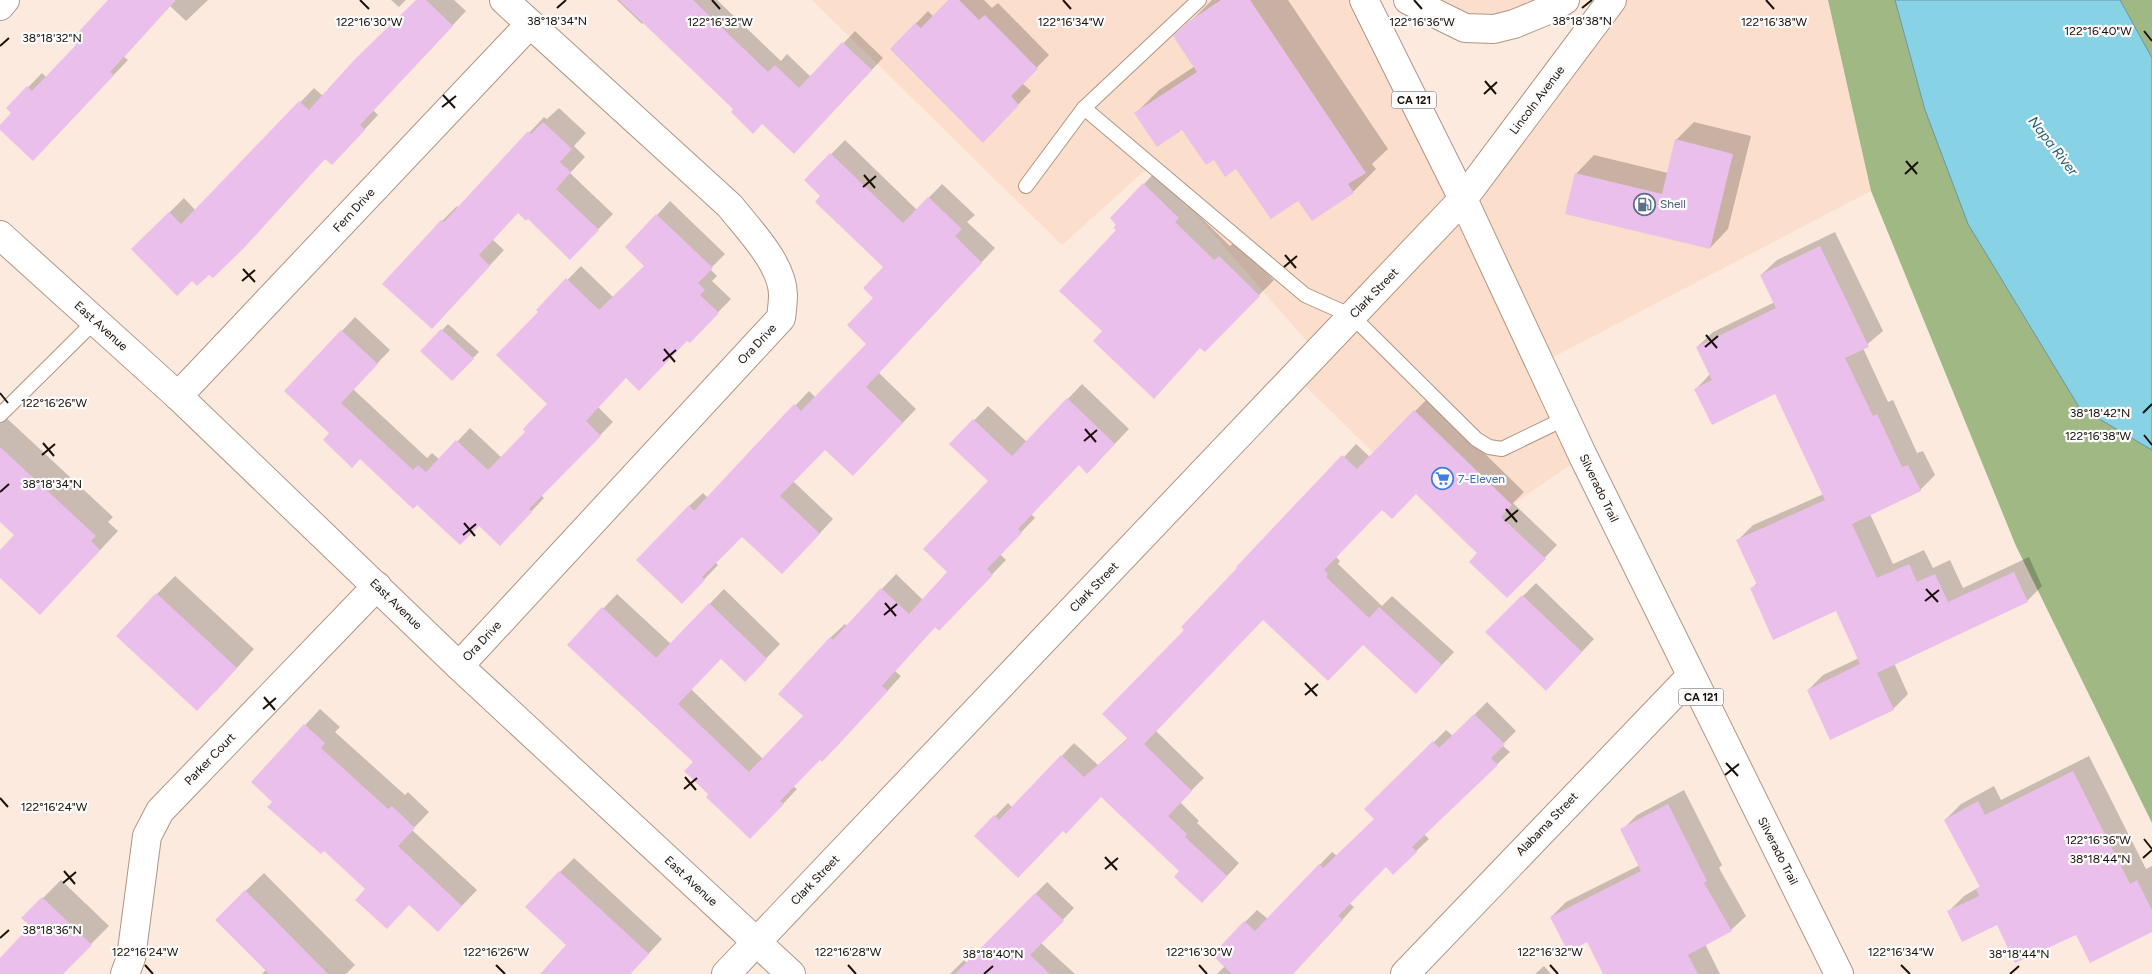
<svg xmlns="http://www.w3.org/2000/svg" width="2152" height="974" font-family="Figtree,sans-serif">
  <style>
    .built { fill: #fbdecb }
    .forest { fill: #a0b984 }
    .water { fill: #88d2e5; stroke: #6798a3 }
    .shadow { fill: #0003 }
    .building { fill: #ebbfec }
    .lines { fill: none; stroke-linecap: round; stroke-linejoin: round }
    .service-casing { stroke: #b09583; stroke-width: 16 }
    .minor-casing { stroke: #b09583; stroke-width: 30 }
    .tertiary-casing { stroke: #b09583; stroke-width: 30 }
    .secondary-casing { stroke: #b09583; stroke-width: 30 }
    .primary-casing { stroke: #b09583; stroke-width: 30 }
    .service { stroke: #fff; stroke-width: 14 }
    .minor { stroke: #fff; stroke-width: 28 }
    .tertiary { stroke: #fff; stroke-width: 28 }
    .secondary { stroke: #fff; stroke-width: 28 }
    .primary { stroke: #fff; stroke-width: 28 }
    .ticks { fill: none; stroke: #1a110a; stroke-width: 2 }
    .labels { text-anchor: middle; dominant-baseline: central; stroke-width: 4.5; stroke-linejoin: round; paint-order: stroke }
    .shield { fill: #fbfbfb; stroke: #5e5752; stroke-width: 1 }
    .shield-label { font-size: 11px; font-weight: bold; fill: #1a110a }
    .street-label { font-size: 12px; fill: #1a110a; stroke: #fbfbfb }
    .service-label { font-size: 12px; fill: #4e5e75; stroke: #fbfbfb; text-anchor: start }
    .shop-label { font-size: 12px; fill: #366cbe; stroke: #fbfbfb; text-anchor: start }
    .water-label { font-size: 14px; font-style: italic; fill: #225e6c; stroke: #fbfbfb }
    .ticks-label { font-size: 12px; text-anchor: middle; fill: #1a110a; stroke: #fbfbfb; stroke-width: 4.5; stroke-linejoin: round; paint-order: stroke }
  </style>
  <rect width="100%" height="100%" fill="#fceadf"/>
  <!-- built -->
  <g class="built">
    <path d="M 812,0 L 1364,0 L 1463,199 L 1612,0 L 1828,0 L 1871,191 L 1540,364 L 1583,456 L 1512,505 L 1471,548 L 1295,376 L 1317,353 L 1152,164 L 1062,245 Z"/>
    <path d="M 1408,0 L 1565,0 L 1479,28 Z"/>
  </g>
  <!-- forest -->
  <g class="forest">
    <path d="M 1828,0 L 1895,0 L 1925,110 L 2152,450 L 2152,823 L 2016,546 L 1871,191 Z"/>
    <path d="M 2120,0 L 2152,0 L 2152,58 L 2149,54 Z"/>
  </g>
  <!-- water -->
  <path class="water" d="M 1895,0 L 2120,0 L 2152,58 L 2152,450 L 2079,407 L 1968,224 L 1925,110 Z"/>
  <!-- shadow -->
  <g class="shadow">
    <path d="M 110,0 L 208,0 L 186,21 L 170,6 L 124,57 L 128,60 L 47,145 L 0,128 L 13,113 L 8,108 L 42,73 L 47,78 L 78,45 Z"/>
    <path d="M 391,0 L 406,0 L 399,7 Z"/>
    <path d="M 417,0 L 454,0 L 466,11 L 373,110 L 378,115 L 346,149 L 326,158 L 209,273 L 193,279 L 133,249 L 184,198 L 196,211 L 314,88 L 323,96 Z"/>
    <path d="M 617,0 L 717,0 L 781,61 L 787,54 L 811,77 L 855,31 L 883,58 L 806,140 L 762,123 L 735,109 L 644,22 L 642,24 Z"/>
    <path d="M 950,0 L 984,0 L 992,8 L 998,3 L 1049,55 L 1022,83 L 1031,91 L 995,129 L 891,49 L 928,11 L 934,17 Z"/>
    <path d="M 1212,0 L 1288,0 L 1388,149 L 1372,164 L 1376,169 L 1353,192 L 1299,199 L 1214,158 L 1183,128 L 1136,113 L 1159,90 L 1195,66 L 1175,37 Z"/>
    <path d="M 559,108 L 586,133 L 574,146 L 585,157 L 570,173 L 613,214 L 570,258 L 528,218 L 518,212 L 493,240 L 504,250 L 447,312 L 442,221 L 457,206 L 459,208 L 544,117 L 547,119 Z"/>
    <path d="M 1694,122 L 1751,136 L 1728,229 L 1710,248 L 1576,174 L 1594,155 L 1668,173 L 1676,140 Z"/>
    <path d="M 845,140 L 917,210 L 942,184 L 975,215 L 967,222 L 995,248 L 878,372 L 916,409 L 866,461 L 826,448 L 793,481 L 833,519 L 796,559 L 742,535 L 715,562 L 718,565 L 695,589 L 689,506 L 703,493 L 708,498 L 809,391 L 816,398 L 868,344 L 875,298 L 884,267 L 806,180 Z"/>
    <path d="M 1158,169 L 1193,202 L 1189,206 L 1230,246 L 1234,242 L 1274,280 L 1205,350 L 1201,347 L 1104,331 L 1117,230 L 1144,184 Z"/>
    <path d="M 670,201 L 725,254 L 710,269 L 717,276 L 712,281 L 731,299 L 690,341 L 687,339 L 626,377 L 598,407 L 613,422 L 541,495 L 544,498 L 513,531 L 479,524 L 361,458 L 286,391 L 355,317 L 390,350 L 353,389 L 427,458 L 432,453 L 440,460 L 470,428 L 502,458 L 527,432 L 549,404 L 540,312 L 538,310 L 581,266 L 614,298 L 646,266 L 657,215 Z"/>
    <path d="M 1835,232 L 1883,331 L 1863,348 L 1888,402 L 1893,400 L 1917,453 L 1923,451 L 1935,475 L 1920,490 L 1870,514 L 1893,564 L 1924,550 L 1933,568 L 1950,560 L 1963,588 L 2029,557 L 2042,586 L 2027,601 L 1894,663 L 1908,694 L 1893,709 L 1808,690 L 1823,675 L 1859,658 L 1836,610 L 1751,589 L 1757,583 L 1738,540 L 1753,525 L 1824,494 L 1776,392 L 1696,389 L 1710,374 L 1697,347 L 1713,332 L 1775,302 L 1761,275 L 1777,260 Z"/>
    <path d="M 448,324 L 479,352 L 452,379 L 422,351 Z"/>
    <path d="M 1082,384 L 1129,429 L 1101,458 L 1079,464 L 1031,514 L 1035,518 L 1000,554 L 1006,560 L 939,629 L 936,626 L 895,671 L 901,676 L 837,746 L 820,758 L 793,786 L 797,789 L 764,824 L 710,794 L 694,762 L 569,645 L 617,594 L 671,644 L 724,589 L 780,644 L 759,666 L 721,657 L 691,689 L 763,759 L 804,716 L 830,638 L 845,624 L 847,626 L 896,574 L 923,600 L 948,572 L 990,481 L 951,444 L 988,406 L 1027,442 Z"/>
    <path d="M 1428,398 L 1524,492 L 1513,503 L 1557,545 L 1507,597 L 1479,553 L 1416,493 L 1382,508 L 1336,557 L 1340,561 L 1338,564 L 1382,606 L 1392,596 L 1454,652 L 1429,679 L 1363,643 L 1263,618 L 1156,731 L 1204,778 L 1180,802 L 1199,821 L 1197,823 L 1239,863 L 1215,889 L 1181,871 L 1101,795 L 1063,830 L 976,836 L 1008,803 L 1013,808 L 1074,743 L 1098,765 L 1128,738 L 1186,630 L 1356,444 L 1370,457 Z"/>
    <path d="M 0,412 L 113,517 L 108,522 L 118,531 L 58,595 L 0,576 L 0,552 L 16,535 L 0,520 Z"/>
    <path d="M 175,576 L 254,649 L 215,692 L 157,594 Z"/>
    <path d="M 1536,583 L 1594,639 L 1558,677 L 1487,632 Z"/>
    <path d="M 1487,702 L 1516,731 L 1502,745 L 1510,752 L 1424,834 L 1429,839 L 1393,873 L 1386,866 L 1349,903 L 1354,907 L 1293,974 L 1217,974 L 1225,966 L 1245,922 L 1257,910 L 1268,919 L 1332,852 L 1337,856 L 1376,819 L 1366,809 L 1446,730 L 1453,736 Z"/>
    <path d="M 320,709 L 340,727 L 335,732 L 405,795 L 408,792 L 429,812 L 412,830 L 477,890 L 453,915 L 367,889 L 253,782 Z"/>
    <path d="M 2089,756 L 2146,869 L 2152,866 L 2152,930 L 2076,933 L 1997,924 L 1948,912 L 1964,896 L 1981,886 L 1945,820 L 1961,804 L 1994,786 L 2001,800 Z"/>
    <path d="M 1684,790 L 1722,865 L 1719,868 L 1746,916 L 1731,930 L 1705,944 L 1720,974 L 1605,974 L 1588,940 L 1551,917 L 1566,902 L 1640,865 L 1622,830 L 1637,815 Z"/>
    <path d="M 574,858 L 662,939 L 630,974 L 541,974 L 568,945 L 560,872 Z"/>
    <path d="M 264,873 L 355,965 L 346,974 L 262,974 L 266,970 L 216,920 Z"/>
    <path d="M 61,880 L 109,926 L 61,974 L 0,974 L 0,960 L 31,926 L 23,918 Z"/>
    <path d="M 1047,882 L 1074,908 L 1041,943 L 1075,974 L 950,974 L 964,960 L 967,963 Z"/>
    <path d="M 1544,966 L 1551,974 L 1535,974 Z"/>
  </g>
  <!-- building -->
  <g class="building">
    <path d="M 108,0 L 176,0 L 110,72 L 114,75 L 33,161 L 0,130 L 0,125 L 11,113 L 6,108 L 27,86 L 32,91 L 76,45 L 71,40 Z"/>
    <path d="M 416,0 L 426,0 L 453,26 L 360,125 L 365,130 L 332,165 L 325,159 L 243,249 L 213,278 L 209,275 L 197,286 L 192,281 L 177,296 L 131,249 L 169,212 L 181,224 L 299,101 L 309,110 L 355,59 Z"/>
    <path d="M 619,0 L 693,0 L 768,72 L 775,65 L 799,88 L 842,42 L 872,70 L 794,154 L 762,124 L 753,134 L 731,112 L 733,109 Z"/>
    <path d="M 948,0 L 959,0 L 979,20 L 985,15 L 1038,69 L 1011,96 L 1019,105 L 983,143 L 890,49 L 915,23 L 921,28 Z"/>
    <path d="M 1221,0 L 1250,0 L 1366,173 L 1348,184 L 1354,193 L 1312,221 L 1298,201 L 1271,219 L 1236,169 L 1225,177 L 1214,160 L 1206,165 L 1182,130 L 1157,147 L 1134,113 L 1197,72 L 1173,36 L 1188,22 Z"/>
    <path d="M 543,122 L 572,149 L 560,162 L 571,172 L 556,189 L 599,230 L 570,260 L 528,219 L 526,221 L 518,213 L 479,255 L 490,266 L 432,329 L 382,284 L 441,220 L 444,222 L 528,131 L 531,134 Z"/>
    <path d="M 1675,139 L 1733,154 L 1710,249 L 1565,214 L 1575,173 L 1662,194 Z"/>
    <path d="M 830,153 L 903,223 L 928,197 L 962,229 L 955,236 L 982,263 L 866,387 L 903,423 L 853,476 L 825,450 L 780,496 L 820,534 L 782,574 L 742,537 L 702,577 L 705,580 L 682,604 L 636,560 L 689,505 L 694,511 L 794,404 L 801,411 L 866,344 L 847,325 L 873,298 L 863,288 L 883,267 L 815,202 L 820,196 L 804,180 Z"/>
    <path d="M 1143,183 L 1179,218 L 1175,222 L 1214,260 L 1219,256 L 1260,296 L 1205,352 L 1200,348 L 1154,399 L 1093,341 L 1102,331 L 1059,291 L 1116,230 L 1113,228 L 1116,225 L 1110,218 Z"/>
    <path d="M 656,214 L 713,268 L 698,283 L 705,290 L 700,295 L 719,313 L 690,343 L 687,341 L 639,391 L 626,378 L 586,421 L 601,436 L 529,509 L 532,512 L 500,546 L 479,526 L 460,545 L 417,505 L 413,509 L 360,459 L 352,468 L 323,440 L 329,433 L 284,391 L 341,330 L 378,364 L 341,403 L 413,470 L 418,465 L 426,472 L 456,440 L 488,470 L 525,432 L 523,429 L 547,404 L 496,355 L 538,312 L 536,310 L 566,278 L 599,310 L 644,266 L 625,247 Z"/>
    <path d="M 1820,246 L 1869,347 L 1845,358 L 1873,416 L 1877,414 L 1902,467 L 1908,465 L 1921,491 L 1852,524 L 1877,578 L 1909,564 L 1917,582 L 1935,574 L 1948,602 L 2014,572 L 2028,602 L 1877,673 L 1894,710 L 1830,740 L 1807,690 L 1860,664 L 1836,611 L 1773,640 L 1750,588 L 1757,585 L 1736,540 L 1825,500 L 1775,394 L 1712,425 L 1694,389 L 1712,380 L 1696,347 L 1776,308 L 1760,275 Z"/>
    <path d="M 441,329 L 474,359 L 452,381 L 420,351 Z"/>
    <path d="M 1067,398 L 1115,444 L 1087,474 L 1079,465 L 1018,529 L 1022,533 L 987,569 L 993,575 L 939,631 L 935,627 L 882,686 L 888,691 L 822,762 L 820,760 L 780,801 L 784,804 L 750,839 L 706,797 L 708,794 L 684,771 L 693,762 L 567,645 L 602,607 L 656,658 L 709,603 L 767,659 L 745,682 L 721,659 L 678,704 L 749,772 L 803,716 L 778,694 L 830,637 L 833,640 L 881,588 L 909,614 L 947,572 L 923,549 L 988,481 L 949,444 L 973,419 L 1012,456 Z"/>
    <path d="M 1414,410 L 1512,505 L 1501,517 L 1546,559 L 1507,598 L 1469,562 L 1477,553 L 1416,494 L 1392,519 L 1382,510 L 1324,570 L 1328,574 L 1326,577 L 1369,618 L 1379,607 L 1442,665 L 1416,694 L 1363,645 L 1328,681 L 1263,620 L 1144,744 L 1192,791 L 1168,816 L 1187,834 L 1185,837 L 1227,876 L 1202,903 L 1174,877 L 1179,871 L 1101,797 L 1066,834 L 1063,831 L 1018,878 L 974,836 L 994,815 L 999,820 L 1061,755 L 1084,777 L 1128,739 L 1102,714 L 1184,630 L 1181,627 L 1237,568 L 1236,567 L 1342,455 L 1357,469 Z"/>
    <path d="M 0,447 L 96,536 L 91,541 L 100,550 L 40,615 L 0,578 L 0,550 L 14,535 L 0,522 Z"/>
    <path d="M 156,593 L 237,668 L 197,711 L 116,636 Z"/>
    <path d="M 1522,595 L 1582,652 L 1546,691 L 1485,632 Z"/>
    <path d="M 1474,714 L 1505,744 L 1491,758 L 1498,765 L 1412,847 L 1417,852 L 1393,875 L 1386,867 L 1338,916 L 1343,920 L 1293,974 L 1232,974 L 1212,955 L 1244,921 L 1255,931 L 1319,864 L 1323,868 L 1374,819 L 1364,809 L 1433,741 L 1439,748 Z"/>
    <path d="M 304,724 L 325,743 L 321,748 L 388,809 L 392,806 L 415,828 L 398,846 L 462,906 L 438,932 L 409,905 L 387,929 L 355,900 L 365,889 L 324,851 L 321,854 L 267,807 L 272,802 L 251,782 Z"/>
    <path d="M 2073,771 L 2130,884 L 2137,880 L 2152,910 L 2152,932 L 2090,963 L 2076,935 L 2015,963 L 1997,925 L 1962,942 L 1947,911 L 1979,896 L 1976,889 L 1980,887 L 1944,820 L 1978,801 L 1985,815 Z"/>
    <path d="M 1668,804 L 1707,881 L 1704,883 L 1732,931 L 1688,955 L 1698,974 L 1603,974 L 1587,942 L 1568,952 L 1550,917 L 1641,871 L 1620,829 Z"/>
    <path d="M 559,871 L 649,954 L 630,974 L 540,974 L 566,945 L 525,907 Z"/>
    <path d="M 245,890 L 328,974 L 269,974 L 215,920 Z"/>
    <path d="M 1035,893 L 1064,921 L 1030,955 L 1050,974 L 955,974 Z"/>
    <path d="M 42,897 L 92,945 L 63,974 L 0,974 L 0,958 L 30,926 L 21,918 Z"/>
  </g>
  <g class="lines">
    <defs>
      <g id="service">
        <path d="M 1084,108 L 1305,295 L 1352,316 L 1476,439 L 1489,447 L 1502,449 L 1566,418"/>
        <path d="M 1026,186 L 1084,108 L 1199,0"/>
        <path d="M 0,415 L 95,321"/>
      </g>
      <g id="minor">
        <path d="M 0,6 L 5,0"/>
        <path d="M 178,396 L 530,24"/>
        <path d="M 459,666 L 781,318 C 782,310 783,302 783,295 C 783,264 748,229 730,206 L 504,0"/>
        <path d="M 125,974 L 131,958 L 147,836 L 160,811 L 377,586"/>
        <path d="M 726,974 L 1463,199"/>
        <path d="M 1405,974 L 1691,676"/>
      </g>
      <path id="tertiary" d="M 0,235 L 178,396 L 459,666 L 791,974"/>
      <g id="secondary">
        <path d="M 1408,0 L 1465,28 L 1494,29 L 1514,24 L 1548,10 L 1565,0"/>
        <path d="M 1463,199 L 1612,0"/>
      </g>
      <path id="primary" d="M 1364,0 L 1463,199 L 1583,456 L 1839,974"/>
    </defs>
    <!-- service casing -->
    <use href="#service" class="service-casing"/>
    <!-- minor casing -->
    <use href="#minor" class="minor-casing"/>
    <!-- tertiary casing -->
    <use href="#tertiary" class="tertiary-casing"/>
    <!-- secondary casing -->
    <use href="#secondary" class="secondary-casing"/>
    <!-- primary casing -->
    <use href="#primary" class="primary-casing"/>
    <!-- service -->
    <use href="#service" class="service"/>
    <!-- minor -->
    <use href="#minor" class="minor"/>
    <!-- tertiary -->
    <use href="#tertiary" class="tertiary"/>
    <!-- secondary -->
    <use href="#secondary" class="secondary"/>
    <!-- primary -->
    <use href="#primary" class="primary"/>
  </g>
  <!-- ticks -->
  <path class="ticks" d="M 360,0 L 369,9M 712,0 L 720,9M 1063,0 L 1071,9M 1414,0 L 1422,9M 1766,0 L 1774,9M 557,8 L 566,0M 1582,8 L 1592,0M 2144,31 L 2152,41M 0,46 L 9,38M 1485,81 L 1496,94M 1484,94 L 1497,82M 443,95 L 455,108M 442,107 L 456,96M 1906,161 L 1917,174M 1905,174 L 1918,162M 864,175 L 875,188M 863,187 L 876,176M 1285,255 L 1296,268M 1284,267 L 1297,256M 243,269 L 255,282M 242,281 L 255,270M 1706,335 L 1717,348M 1705,347 L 1718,336M 664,349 L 675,362M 663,361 L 676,350M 0,393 L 8,403M 2143,413 L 2152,404M 1085,429 L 1096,442M 2144,435 L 2152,445M 1084,441 L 1097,430M 43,443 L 54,456M 42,455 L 55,444M 0,492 L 9,484M 1506,509 L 1517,522M 1505,521 L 1518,510M 464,523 L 475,536M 463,535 L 476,524M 1926,589 L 1938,602M 1925,601 L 1939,590M 885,603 L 896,616M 884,615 L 897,604M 1305,683 L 1317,696M 1305,695 L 1318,684M 264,697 L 275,710M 263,709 L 276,698M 1726,763 L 1738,776M 1725,775 L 1739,764M 685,777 L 696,790M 684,789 L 697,778M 0,798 L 8,807M 2144,839 L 2152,849M 1105,857 L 1117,870M 2143,858 L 2152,850M 1105,869 L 1118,858M 64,871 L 75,884M 63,883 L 76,872M 0,938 L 9,930M 145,965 L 153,974M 496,965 L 505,974M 848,965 L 856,974M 1199,965 L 1207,974M 1550,965 L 1558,974M 1901,965 L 1910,974M 984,974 L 993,966M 2010,974 L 2019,966"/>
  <!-- icons -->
  <defs>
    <symbol id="fuel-ring" viewBox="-11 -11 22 22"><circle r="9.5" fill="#fbfbfb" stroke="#5c6f8a" stroke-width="1.5"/><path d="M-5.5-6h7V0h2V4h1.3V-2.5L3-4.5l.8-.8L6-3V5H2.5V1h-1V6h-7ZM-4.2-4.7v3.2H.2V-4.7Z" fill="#5c6f8a"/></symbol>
    <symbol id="supermarket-ring" viewBox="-11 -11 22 22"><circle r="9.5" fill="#fbfbfb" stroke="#3f7fe0" stroke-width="1.5"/><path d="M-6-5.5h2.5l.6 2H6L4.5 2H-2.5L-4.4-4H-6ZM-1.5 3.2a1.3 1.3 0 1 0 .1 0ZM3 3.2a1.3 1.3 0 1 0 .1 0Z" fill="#3f7fe0"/></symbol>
  </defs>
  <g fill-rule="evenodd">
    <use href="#fuel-ring" x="1632" y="192" width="25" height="25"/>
    <use href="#supermarket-ring" x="1430" y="466" width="25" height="25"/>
  </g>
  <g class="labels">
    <!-- shield labels -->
    <g class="shield">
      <rect x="1391.5" y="91.5" width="45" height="17" rx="4"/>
      <rect x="1678.5" y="688.5" width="45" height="17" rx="4"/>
    </g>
    <g class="shield-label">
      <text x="1414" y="100">CA 121</text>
      <text x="1701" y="697">CA 121</text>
    </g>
    <!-- street labels -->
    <g class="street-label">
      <text transform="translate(1537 100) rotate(-53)">Lincoln Avenue</text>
      <text transform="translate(354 210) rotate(-47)">Fern Drive</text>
      <text transform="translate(1374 293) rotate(-46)">Clark Street</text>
      <text transform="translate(101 326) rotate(42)">East Avenue</text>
      <text transform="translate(757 344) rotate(-47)">Ora Drive</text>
      <text transform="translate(1599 488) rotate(64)">Silverado Trail</text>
      <text transform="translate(1094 587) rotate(-46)">Clark Street</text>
      <text transform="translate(396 604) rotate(44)">East Avenue</text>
      <text transform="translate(482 641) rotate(-47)">Ora Drive</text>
      <text transform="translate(210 759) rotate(-46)">Parker Court</text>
      <text transform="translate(1547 824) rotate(-46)">Alabama Street</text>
      <text transform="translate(1778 851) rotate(63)">Silverado Trail</text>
      <text transform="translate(815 880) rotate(-46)">Clark Street</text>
      <text transform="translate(691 881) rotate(43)">East Avenue</text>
    </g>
    <!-- service labels -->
    <g class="service-label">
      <text x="1660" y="204">Shell</text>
    </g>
    <!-- shop labels -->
    <g class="shop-label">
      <text x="1458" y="479">7-Eleven</text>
    </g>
    <!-- water labels -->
    <g class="water-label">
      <text transform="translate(2053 146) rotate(52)">Napa River</text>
    </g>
  </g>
  <g class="ticks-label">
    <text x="557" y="25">38°18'34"N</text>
    <text x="1582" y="25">38°18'38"N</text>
    <text x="369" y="26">122°16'30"W</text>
    <text x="720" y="26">122°16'32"W</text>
    <text x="1071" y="26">122°16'34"W</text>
    <text x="1422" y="26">122°16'36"W</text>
    <text x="1774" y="26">122°16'38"W</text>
    <text x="2098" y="35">122°16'40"W</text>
    <text x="52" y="42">38°18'32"N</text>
    <text x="54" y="407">122°16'26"W</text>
    <text x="2100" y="417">38°18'42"N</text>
    <text x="2098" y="440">122°16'38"W</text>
    <text x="52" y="488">38°18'34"N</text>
    <text x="54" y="811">122°16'24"W</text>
    <text x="2098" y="844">122°16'36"W</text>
    <text x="2100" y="863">38°18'44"N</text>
    <text x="52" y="934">38°18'36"N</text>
    <text x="145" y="956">122°16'24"W</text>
    <text x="496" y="956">122°16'26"W</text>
    <text x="848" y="956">122°16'28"W</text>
    <text x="1199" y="956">122°16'30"W</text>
    <text x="1550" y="956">122°16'32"W</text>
    <text x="1901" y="956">122°16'34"W</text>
    <text x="993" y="958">38°18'40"N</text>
    <text x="2019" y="958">38°18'44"N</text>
  </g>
</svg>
